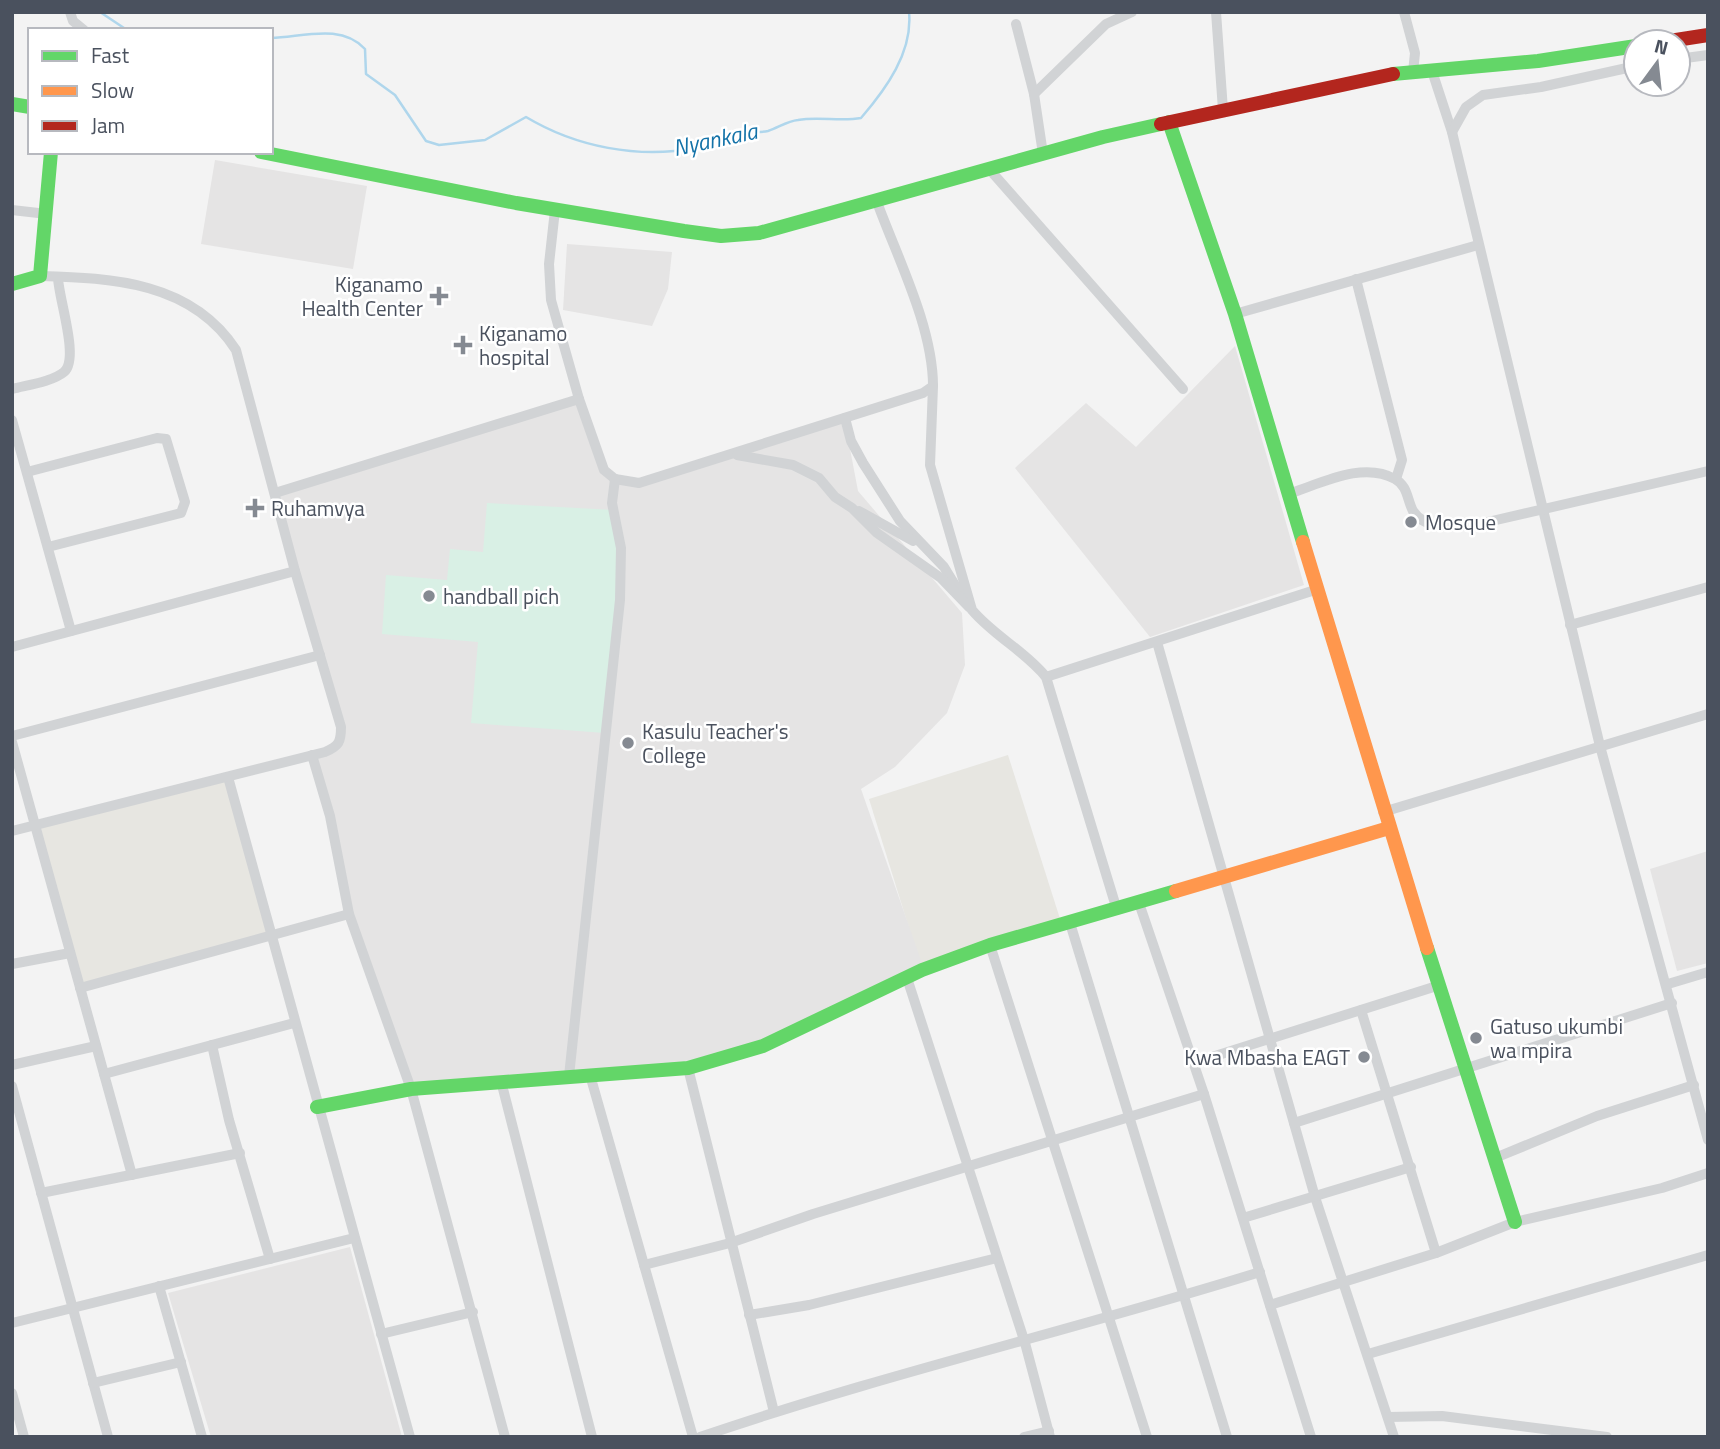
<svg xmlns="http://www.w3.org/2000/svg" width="1720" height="1449" font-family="'Titillium Web',sans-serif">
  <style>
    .commercial { fill: #e7e6e1 }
    .education { fill: #e5e4e4 }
    .green { fill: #d9f0e5 }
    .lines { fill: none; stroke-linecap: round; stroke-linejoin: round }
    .stream { stroke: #afd6ec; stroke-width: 2.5 }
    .street { stroke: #d1d3d5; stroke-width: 10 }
    .fast { stroke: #63d668; stroke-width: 14 }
    .slow { stroke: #ff974d; stroke-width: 14 }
    .jam { stroke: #b3261e; stroke-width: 14 }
    .poi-dot { fill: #858a92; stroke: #fff; stroke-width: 2.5 }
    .labels { text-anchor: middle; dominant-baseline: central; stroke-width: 5; stroke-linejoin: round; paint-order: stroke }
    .poi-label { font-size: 21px; fill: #4a515e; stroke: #fff; text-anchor: start }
    .water-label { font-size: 23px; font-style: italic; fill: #1372a8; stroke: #fff }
  </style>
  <rect width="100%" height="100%" fill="#f3f3f3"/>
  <!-- commercial -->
  <g class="commercial">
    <path d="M 1008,755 L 1062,925 L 922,970 L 869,799 Z"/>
    <path d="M 227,778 L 269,932 L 80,986 L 37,827 Z"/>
  </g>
  <!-- education -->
  <g class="education">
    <path d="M 215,160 L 367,186 L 353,269 L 201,244 Z"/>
    <path d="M 567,244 L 672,252 L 668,289 L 652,326 L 563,310 Z"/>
    <path d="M 1235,346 L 1304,585 L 1150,637 L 1015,468 L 1086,403 L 1136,447 Z"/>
    <path d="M 578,398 L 604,470 L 638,482 L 844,417 L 858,491 L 962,613 L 965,665 L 947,713 L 895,767 L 861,789 L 924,969 L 762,1046 L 687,1067 L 410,1089 L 348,913 L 312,755 L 340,740 L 275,493 Z"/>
    <path d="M 1708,851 L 1708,963 L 1677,971 L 1650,869 Z"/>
    <path d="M 350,1247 L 402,1437 L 211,1437 L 168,1293 Z"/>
  </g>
  <!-- green -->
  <path class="green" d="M 487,503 L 614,510 L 621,544 L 605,733 L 471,723 L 478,642 L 382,634 L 386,575 L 447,580 L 450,549 L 483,552 Z"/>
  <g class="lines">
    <!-- stream -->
    <g class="stream">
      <path d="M 100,12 L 127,30"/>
      <path d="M 271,38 C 303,37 341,23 365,49 L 366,74 L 395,95 L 426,141 L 439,145 L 485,140 L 526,117 C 576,147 638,159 696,148 C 712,145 726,137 741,133 C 750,131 760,133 768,131 C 778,128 787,121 798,120 C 819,116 840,122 861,118 C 886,89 913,52 909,12"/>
    </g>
    <!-- street -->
    <g class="street">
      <path d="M 70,12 L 73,21 L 84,30"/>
      <path d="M 1216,12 L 1223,110"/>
      <path d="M 1404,12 L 1415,53 L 1413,72"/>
      <path d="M 1016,24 L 1034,94 L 1043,154"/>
      <path d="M 1678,59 L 1708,55"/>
      <path d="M 1432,71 L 1452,132 L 1600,746 L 1708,1140"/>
      <path d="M 1034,94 L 1106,24 L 1132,12"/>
      <path d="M 1452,132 L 1466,107 L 1483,95 L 1541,87 L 1636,66"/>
      <path d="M 990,170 L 1183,389"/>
      <path d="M 12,210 L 47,214"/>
      <path d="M 555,210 L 549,264 L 551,300 L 579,399 L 604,470 L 615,479 L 639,483 L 923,393 L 933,386 C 933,327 897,257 877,202"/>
      <path d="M 1356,279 L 1402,460 L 1396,479"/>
      <path d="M 1235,314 L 1478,245"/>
      <path d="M 933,386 L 930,465 L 972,610 C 994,636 1025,651 1046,677 L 1117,910"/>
      <path d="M 12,389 C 27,385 52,382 64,372 C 80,359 58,297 58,277"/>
      <path d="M 845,418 L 851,441 L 863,463 L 900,521 L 944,567 L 960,593"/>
      <path d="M 12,420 L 71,631"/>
      <path d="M 737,455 L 793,465 L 819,478 L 835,497 L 852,508 L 877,533 L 941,578 L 969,607"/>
      <path d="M 27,472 L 157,438 L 166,439 L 185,502 L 181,513 L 48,547"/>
      <path d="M 275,493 L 579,399"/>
      <path d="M 1291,493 C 1322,483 1363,461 1395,479 C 1408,486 1407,500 1413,511 C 1426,532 1459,526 1479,524 L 1708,471"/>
      <path d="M 859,511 L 913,541"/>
      <path d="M 1570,625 L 1708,587"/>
      <path d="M 1157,642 L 1315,1197 L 1394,1437"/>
      <path d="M 12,647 L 295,571"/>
      <path d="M 1046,677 L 1315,590"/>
      <path d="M 12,736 L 320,655"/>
      <path d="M 12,742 L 132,1175"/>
      <path d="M 312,755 L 330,816 L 349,914 L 411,1089 L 505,1437"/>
      <path d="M 228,777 L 410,1437"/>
      <path d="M 1383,812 L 1708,714"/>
      <path d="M 12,831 L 325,752 C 339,746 341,742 341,727 L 295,571 L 236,350 C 192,282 113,278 40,276"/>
      <path d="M 1139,903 L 1204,1094 L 1311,1437"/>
      <path d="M 1070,923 L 1227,1437"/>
      <path d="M 990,945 L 1147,1437"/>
      <path d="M 12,964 L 70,953"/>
      <path d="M 907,978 L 1025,1343 L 1050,1437"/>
      <path d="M 1668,984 L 1708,972"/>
      <path d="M 80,988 L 349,914"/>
      <path d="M 1361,1010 L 1436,1253"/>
      <path d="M 212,1045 L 229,1120 L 270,1259"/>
      <path d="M 1193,1063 L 1440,985"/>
      <path d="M 12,1065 L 96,1046"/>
      <path d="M 688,1068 L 774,1412"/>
      <path d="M 104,1074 L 294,1023"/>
      <path d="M 590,1075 L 693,1437"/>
      <path d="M 569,1076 L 620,600 L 621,548 L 612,503 L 615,479"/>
      <path d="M 501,1081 L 592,1437"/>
      <path d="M 12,1086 L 108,1437"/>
      <path d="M 1294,1123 L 1672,1003"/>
      <path d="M 1495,1158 L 1597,1116 L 1694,1085"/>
      <path d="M 41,1193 L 240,1153"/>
      <path d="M 1243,1218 L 1411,1167"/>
      <path d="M 644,1265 L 730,1243 L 813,1214 L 1204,1094"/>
      <path d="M 159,1286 L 202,1437"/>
      <path d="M 1270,1305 L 1436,1253 L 1515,1222 L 1662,1188 L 1708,1173"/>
      <path d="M 749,1315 L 809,1305 L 997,1258"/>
      <path d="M 12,1323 L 354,1238"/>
      <path d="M 381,1334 L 473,1312"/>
      <path d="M 1368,1354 L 1708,1255"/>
      <path d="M 93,1383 L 181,1362"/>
      <path d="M 12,1393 L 24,1437"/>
      <path d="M 1388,1417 L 1442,1416 L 1607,1437"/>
      <path d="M 700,1437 C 884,1374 1074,1330 1260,1272"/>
      <path d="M 1024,1437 L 1049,1431"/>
    </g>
    <!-- fast -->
    <g class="fast">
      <path d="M 1393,74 L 1538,61 L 1636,46"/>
      <path d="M 12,104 L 30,107"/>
      <path d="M 1169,122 L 1235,314 L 1303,542"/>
      <path d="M 261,152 L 516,203 L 684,231 L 721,236 L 759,233 L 1103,137 L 1161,124"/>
      <path d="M 12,284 L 40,276 L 51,152"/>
      <path d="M 1427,948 L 1515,1222"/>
      <path d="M 317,1107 L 411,1089 L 688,1068 L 763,1046 L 922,970 L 990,945 L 1176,891"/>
    </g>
    <!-- slow -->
    <g class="slow">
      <path d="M 1303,542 L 1427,948"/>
      <path d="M 1176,891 L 1389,828"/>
    </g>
    <!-- jam -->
    <g class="jam">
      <path d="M 1663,42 L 1708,35"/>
      <path d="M 1161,124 L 1393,74"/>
    </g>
  </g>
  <!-- markers -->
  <g class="poi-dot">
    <path d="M435.5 285.5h7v7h7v7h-7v7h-7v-7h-7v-7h7z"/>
    <path d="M459.5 334.5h7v7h7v7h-7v7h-7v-7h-7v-7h7z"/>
    <path d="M251.5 497.5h7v7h7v7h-7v7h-7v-7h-7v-7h7z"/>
    <circle cx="1411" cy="522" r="7"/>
    <circle cx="429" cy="596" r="7"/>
    <circle cx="628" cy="743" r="7"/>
    <circle cx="1476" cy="1038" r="7"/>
    <circle cx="1364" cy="1057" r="7"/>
  </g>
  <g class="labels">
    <!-- poi labels -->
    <g class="poi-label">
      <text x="423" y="284" text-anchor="end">Kiganamo<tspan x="423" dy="24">Health Center</tspan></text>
      <text x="479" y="333">Kiganamo<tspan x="479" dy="24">hospital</tspan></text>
      <text x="271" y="508">Ruhamvya</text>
      <text x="1425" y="522">Mosque</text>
      <text x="443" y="596">handball pich</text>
      <text x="642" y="731">Kasulu Teacher's<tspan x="642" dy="24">College</tspan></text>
      <text x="1490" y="1026">Gatuso ukumbi<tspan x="1490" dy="24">wa mpira</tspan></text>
      <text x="1350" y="1057" text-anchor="end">Kwa Mbasha EAGT</text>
    </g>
    <!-- water labels -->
    <g class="water-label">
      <text transform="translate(715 139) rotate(-12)">Nyankala</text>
    </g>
  </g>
  <!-- border -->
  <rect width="1720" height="1449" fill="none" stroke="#4a515e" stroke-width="28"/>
  <!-- legend -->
  <rect x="28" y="28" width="245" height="126" fill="#ffffff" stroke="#b7b9bf" stroke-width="2"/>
  <rect x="42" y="51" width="35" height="10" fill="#63d668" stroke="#b7b9bf" stroke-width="2"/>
  <text x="91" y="63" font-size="21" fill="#4a515e">Fast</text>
  <rect x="42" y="86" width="35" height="10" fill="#ff974d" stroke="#b7b9bf" stroke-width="2"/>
  <text x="91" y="98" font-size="21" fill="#4a515e">Slow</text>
  <rect x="42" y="121" width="35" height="10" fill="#b3261e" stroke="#b7b9bf" stroke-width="2"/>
  <text x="91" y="133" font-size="21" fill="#4a515e">Jam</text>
  <!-- north arrow -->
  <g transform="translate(1657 63) rotate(15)"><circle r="33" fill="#ffffff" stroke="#b7b9bf" stroke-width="2"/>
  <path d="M0-5L12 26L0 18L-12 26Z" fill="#858a92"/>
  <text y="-10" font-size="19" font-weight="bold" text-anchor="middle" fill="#4a515e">N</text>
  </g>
</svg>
